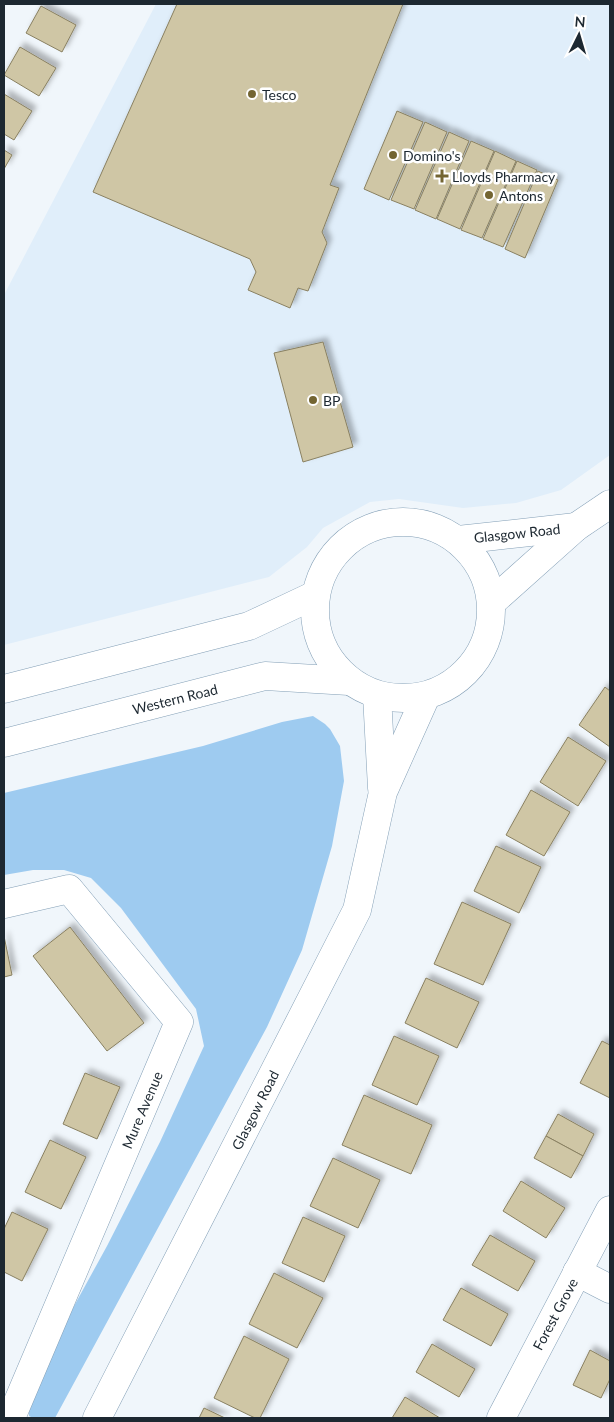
<svg xmlns="http://www.w3.org/2000/svg" width="614" height="1422" font-family="Lato,sans-serif">
  <style>
    .built { fill: #e0eefa }
    .green { fill: #9ecbf0 }
    .building { fill: #cfc6a5; stroke: #898061; filter: url(#shadow) }
    .lines { fill: none; stroke-linecap: round; stroke-linejoin: round }
    .minor-casing { stroke: #839fb6; stroke-width: 29 }
    .secondary-casing { stroke: #839fb6; stroke-width: 29 }
    .minor { stroke: #fff; stroke-width: 28 }
    .secondary { stroke: #fff; stroke-width: 28 }
    .poi-dot { fill: #736532; stroke: #fff; stroke-width: 2 }
    .labels { text-anchor: middle; dominant-baseline: central; stroke-width: 5; stroke-linejoin: round; paint-order: stroke }
    .poi-label { font-size: 14px; fill: #1d2831; stroke: #fff; text-anchor: start }
    .street-label { font-size: 14px; fill: #1d2831; stroke: #fff }
  </style>
  <defs>
    <filter id="shadow"><feDropShadow dx="4.5" dy="-4.5" stdDeviation="2.5" flood-color="#0004"/></filter>
  </defs>
  <rect width="100%" height="100%" fill="#f0f6fb"/>
  <!-- built -->
  <path class="built" d="M 156,4 L 610,4 L 610,455 L 561,490 L 516,503 L 463,508 L 399,499 L 370,502 L 323,528 L 307,547 L 269,577 L 4,645 L 4,295 Z"/>
  <!-- green -->
  <path class="green" d="M 313,716 L 325,724 L 330,729 L 340,746 L 344,781 L 332,846 L 302,950 L 267,1027 L 55,1418 L 33,1418 L 29,1416 L 29,1397 L 51,1348 L 107,1246 L 160,1142 L 204,1046 L 196,1009 L 121,908 L 91,878 L 64,870 L 33,870 L 4,875 L 4,793 L 203,746 L 282,722 Z"/>
  <!-- building -->
  <g class="building">
    <path d="M 177,4 L 403,4 L 330,185 L 339,188 L 322,232 L 327,243 L 308,291 L 298,288 L 290,308 L 248,290 L 256,272 L 250,259 L 93,192 Z"/>
    <path d="M 41,6 L 76,25 L 62,52 L 26,33 Z"/>
    <path d="M 20,47 L 56,68 L 39,96 L 4,75 Z"/>
    <path d="M 4,94 L 32,111 L 14,140 L 4,134 Z"/>
    <path d="M 397,111 L 423,122 L 389,200 L 364,189 Z"/>
    <path d="M 425,122 L 447,132 L 414,209 L 391,200 Z"/>
    <path d="M 449,132 L 469,141 L 436,219 L 415,210 Z"/>
    <path d="M 471,141 L 494,151 L 460,229 L 437,219 Z"/>
    <path d="M 4,150 L 12,155 L 4,169 Z"/>
    <path d="M 495,151 L 516,161 L 482,238 L 461,230 Z"/>
    <path d="M 517,161 L 537,170 L 503,247 L 483,239 Z"/>
    <path d="M 538,171 L 558,180 L 525,258 L 505,249 Z"/>
    <path d="M 323,342 L 353,447 L 303,462 L 274,353 Z"/>
    <path d="M 605,687 L 610,691 L 610,747 L 579,725 Z"/>
    <path d="M 568,737 L 606,761 L 578,806 L 540,782 Z"/>
    <path d="M 531,790 L 570,812 L 544,856 L 506,835 Z"/>
    <path d="M 496,846 L 541,867 L 519,913 L 474,891 Z"/>
    <path d="M 462,902 L 511,924 L 483,985 L 434,964 Z"/>
    <path d="M 70,927 L 144,1023 L 107,1051 L 33,956 Z"/>
    <path d="M 4,936 L 12,975 L 4,977 Z"/>
    <path d="M 426,978 L 479,1002 L 457,1048 L 405,1023 Z"/>
    <path d="M 394,1036 L 439,1056 L 417,1105 L 372,1085 Z"/>
    <path d="M 602,1041 L 610,1045 L 610,1098 L 580,1083 Z"/>
    <path d="M 85,1073 L 120,1087 L 97,1139 L 63,1124 Z"/>
    <path d="M 364,1095 L 432,1125 L 411,1174 L 342,1145 Z"/>
    <path d="M 558,1114 L 594,1134 L 583,1156 L 546,1136 Z"/>
    <path d="M 546,1136 L 583,1156 L 571,1178 L 534,1158 Z"/>
    <path d="M 50,1140 L 86,1157 L 61,1209 L 25,1192 Z"/>
    <path d="M 333,1158 L 380,1180 L 358,1228 L 310,1206 Z"/>
    <path d="M 521,1181 L 565,1208 L 546,1238 L 503,1211 Z"/>
    <path d="M 12,1212 L 48,1229 L 22,1281 L 4,1272 L 4,1229 Z"/>
    <path d="M 303,1217 L 345,1236 L 324,1282 L 282,1263 Z"/>
    <path d="M 490,1235 L 535,1261 L 518,1291 L 472,1265 Z"/>
    <path d="M 274,1273 L 323,1298 L 297,1348 L 249,1324 Z"/>
    <path d="M 461,1288 L 508,1314 L 491,1346 L 443,1320 Z"/>
    <path d="M 244,1336 L 289,1359 L 260,1418 L 255,1418 L 214,1398 Z"/>
    <path d="M 432,1344 L 475,1369 L 459,1397 L 416,1372 Z"/>
    <path d="M 590,1350 L 610,1361 L 610,1379 L 601,1398 L 573,1385 Z"/>
    <path d="M 405,1397 L 440,1418 L 392,1418 Z"/>
    <path d="M 204,1408 L 225,1418 L 199,1418 Z"/>
  </g>
  <g class="lines">
    <defs>
      <g id="minor">
        <path d="M 4,904 L 69,889 L 179,1022 L 11,1418"/>
        <path d="M 577,1272 L 610,1289"/>
        <path d="M 501,1418 L 610,1210"/>
      </g>
      <g id="secondary">
        <circle cx="403" cy="610" r="88"/>
        <path d="M 458,540 L 576,527"/>
        <path d="M 492,602 L 576,527 L 610,504"/>
        <path d="M 4,689 L 249,626 L 315,595"/>
        <path d="M 377,695 L 382,788"/>
        <path d="M 4,743 L 265,676 L 349,681"/>
        <path d="M 97,1418 L 357,910 L 383,792 L 426,696"/>
      </g>
    </defs>
    <!-- minor casing -->
    <use href="#minor" class="minor-casing"/>
    <!-- secondary casing -->
    <use href="#secondary" class="secondary-casing"/>
    <!-- minor -->
    <use href="#minor" class="minor"/>
    <!-- secondary -->
    <use href="#secondary" class="secondary"/>
  </g>
  <!-- markers -->
  <g class="poi-dot">
    <circle cx="252" cy="94" r="5"/>
    <circle cx="393" cy="155" r="5"/>
    <path d="M439.5 168.5h5v5h5v5h-5v5h-5v-5h-5v-5h5z"/>
    <circle cx="489" cy="195" r="5"/>
    <circle cx="313" cy="400" r="5"/>
  </g>
  <g class="labels">
    <!-- poi labels -->
    <g class="poi-label">
      <text x="262" y="94">Tesco</text>
      <text x="403" y="155">Domino's</text>
      <text x="452" y="176">Lloyds Pharmacy</text>
      <text x="499" y="195">Antons</text>
      <text x="323" y="400">BP</text>
    </g>
    <!-- street labels -->
    <g class="street-label">
      <text transform="translate(517 533) rotate(-6)">Glasgow Road</text>
      <text transform="translate(175 699) rotate(-14)">Western Road</text>
      <text transform="translate(142 1110) rotate(-67)">Mure Avenue</text>
      <text transform="translate(255 1110) rotate(-63)">Glasgow Road</text>
      <text transform="translate(555 1314) rotate(-62)">Forest Grove</text>
    </g>
  </g>
  <!-- border -->
  <rect width="614" height="1422" fill="none" stroke="#1d2831" stroke-width="10"/>
  <!-- north arrow -->
  <g transform="translate(579 35) rotate(5)" stroke="#ffffff" stroke-width="4" paint-order="stroke">
  <path d="M0-4L9 19L0 12L-9 19Z" fill="#1d2831"/>
  <text y="-8" font-size="14" font-weight="bold" text-anchor="middle" fill="#1d2831">N</text>
  </g>
</svg>
